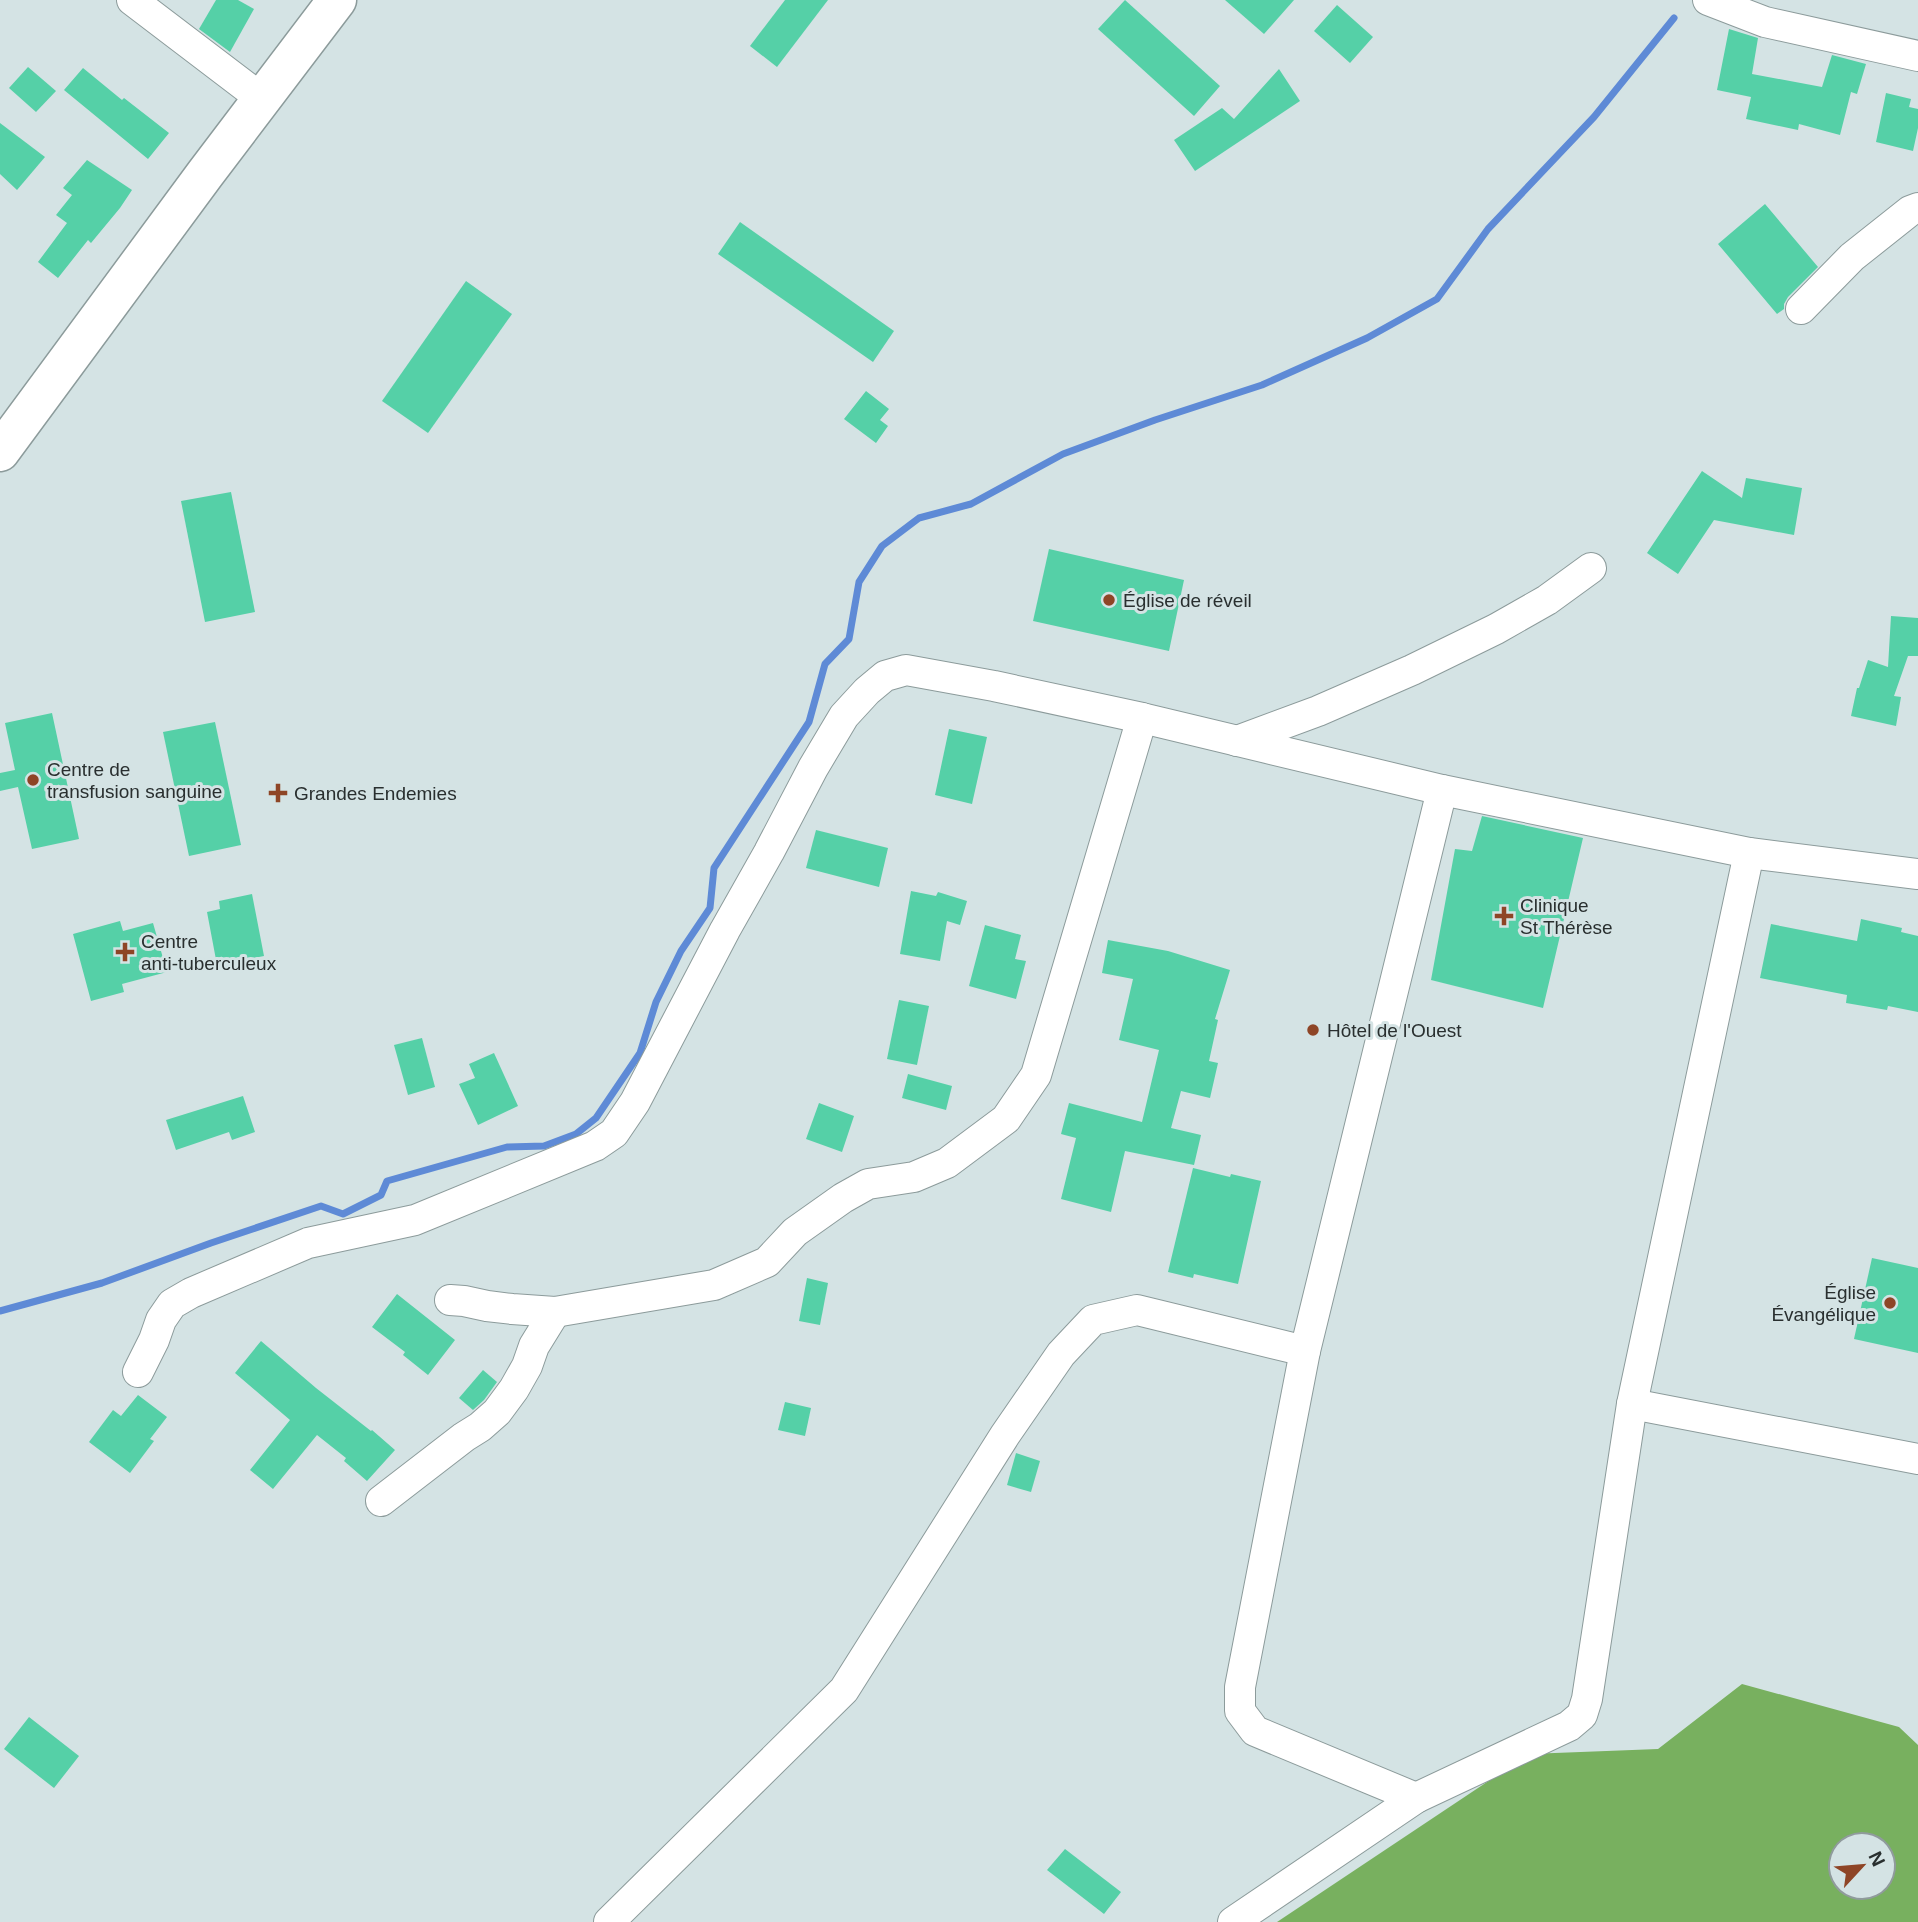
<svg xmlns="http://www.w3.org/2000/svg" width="1918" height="1922" font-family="Helvetica,sans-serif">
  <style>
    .forest { fill: #78b05f; fill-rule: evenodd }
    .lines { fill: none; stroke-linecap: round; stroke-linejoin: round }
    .stream { stroke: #5e8ad6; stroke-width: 7 }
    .building { fill: #55d0a7 }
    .minor-casing { stroke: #8c9b9b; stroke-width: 32 }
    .major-casing { stroke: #8c9b9b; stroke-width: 41 }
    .minor { stroke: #fff; stroke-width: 30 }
    .major { stroke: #fff; stroke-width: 38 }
    .poi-dot { fill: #8e4526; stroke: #d4e3e4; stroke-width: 2.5 }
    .labels { text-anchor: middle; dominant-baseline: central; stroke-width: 6; stroke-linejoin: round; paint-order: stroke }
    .poi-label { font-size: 19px; fill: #292f2f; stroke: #d4e3e4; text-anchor: start }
  </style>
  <rect width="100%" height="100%" fill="#d4e3e4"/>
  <!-- forest -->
  <path class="forest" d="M 1742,1684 L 1899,1727 L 1918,1745 L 1918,1922 L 1277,1922 L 1529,1754 L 1658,1749 ZM 1841,1845 L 1883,1845 L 1883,1887 L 1841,1887 Z"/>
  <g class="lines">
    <!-- stream -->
    <path class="stream" d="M 0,1311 L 102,1283 L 211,1243 L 321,1206 L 343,1214 L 381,1195 L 387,1181 L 507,1147 L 544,1146 L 576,1134 L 596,1118 L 640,1053 L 656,1002 L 681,951 L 710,908 L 714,868 L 809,722 L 825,664 L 849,639 L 859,582 L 882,546 L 919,518 L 971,504 L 1063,454 L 1155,420 L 1262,385 L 1367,338 L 1437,299 L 1488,229 L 1594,117 L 1674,18"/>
  </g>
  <!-- building -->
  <g class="building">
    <path d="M 216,0 L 238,0 L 254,9 L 230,52 L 199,29 Z"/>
    <path d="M 785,0 L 828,0 L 777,67 L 750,46 Z"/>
    <path d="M 1125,0 L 1220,86 L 1194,116 L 1098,29 Z"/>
    <path d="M 1225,0 L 1294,0 L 1264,34 Z"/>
    <path d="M 1337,5 L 1373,37 L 1350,63 L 1314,31 Z"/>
    <path d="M 1729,29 L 1758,38 L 1752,74 L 1822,87 L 1832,55 L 1866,64 L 1857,94 L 1851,92 L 1840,135 L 1799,124 L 1798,130 L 1746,119 L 1751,97 L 1717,90 Z"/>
    <path d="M 28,67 L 56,91 L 36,112 L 9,88 Z"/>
    <path d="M 83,68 L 122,100 L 124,98 L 169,133 L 148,159 L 64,90 Z"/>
    <path d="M 1279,69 L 1300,101 L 1195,171 L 1174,140 L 1222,108 L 1234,119 Z"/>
    <path d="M 1886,93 L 1911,99 L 1909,107 L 1918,109 L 1918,128 L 1913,151 L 1876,142 Z"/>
    <path d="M 0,123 L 45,157 L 17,190 L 0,174 Z"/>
    <path d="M 87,160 L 132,190 L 120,208 L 91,243 L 88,240 L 58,278 L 38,262 L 67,223 L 56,215 L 72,195 L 63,188 Z"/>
    <path d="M 1765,204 L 1818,267 L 1788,297 L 1784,304 L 1784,309 L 1777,314 L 1718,244 Z"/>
    <path d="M 740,222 L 894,331 L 873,362 L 718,254 Z"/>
    <path d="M 466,281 L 512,314 L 428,433 L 382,401 Z"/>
    <path d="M 866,391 L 889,409 L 880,420 L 888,426 L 876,443 L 844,419 Z"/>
    <path d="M 1702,471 L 1742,498 L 1746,478 L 1802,488 L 1794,535 L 1714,520 L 1678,574 L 1647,553 Z"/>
    <path d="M 231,492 L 255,612 L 205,622 L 181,501 Z"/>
    <path d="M 1049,549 L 1184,580 L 1169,651 L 1033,621 Z"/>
    <path d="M 1891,616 L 1918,618 L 1918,656 L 1908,656 L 1894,696 L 1901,697 L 1896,726 L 1851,716 L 1857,688 L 1859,688 L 1868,660 L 1888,667 Z"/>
    <path d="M 52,713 L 79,839 L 32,849 L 18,787 L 0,791 L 0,773 L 15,770 L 5,723 Z"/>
    <path d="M 215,722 L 241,845 L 189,856 L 163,732 Z"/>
    <path d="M 949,729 L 987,737 L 972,804 L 935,795 Z"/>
    <path d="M 1482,816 L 1583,838 L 1543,1008 L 1431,980 L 1455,849 L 1472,851 Z"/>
    <path d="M 816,830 L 888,848 L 879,887 L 806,868 Z"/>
    <path d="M 911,891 L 936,896 L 938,892 L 967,901 L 960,925 L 947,921 L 940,961 L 900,954 Z"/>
    <path d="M 252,894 L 264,956 L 217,965 L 207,912 L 220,909 L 219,901 Z"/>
    <path d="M 1861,919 L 1902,928 L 1901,932 L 1918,936 L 1918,1012 L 1888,1006 L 1887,1010 L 1846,1003 L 1847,995 L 1760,978 L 1771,924 L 1857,941 Z"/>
    <path d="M 120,921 L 123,931 L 153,923 L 167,972 L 122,984 L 124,992 L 91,1001 L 73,934 Z"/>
    <path d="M 985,925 L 1021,935 L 1015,959 L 1026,961 L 1016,999 L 969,986 Z"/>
    <path d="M 1108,940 L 1168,951 L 1230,970 L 1215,1019 L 1218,1020 L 1209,1061 L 1218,1063 L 1210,1098 L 1181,1091 L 1171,1128 L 1201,1135 L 1194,1165 L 1125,1151 L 1111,1212 L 1061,1199 L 1076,1138 L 1061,1134 L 1069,1103 L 1142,1122 L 1159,1050 L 1119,1040 L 1133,979 L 1102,973 Z"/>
    <path d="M 899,1000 L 929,1006 L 917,1065 L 887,1059 Z"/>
    <path d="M 422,1038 L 435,1087 L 408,1095 L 394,1045 Z"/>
    <path d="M 494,1053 L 518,1106 L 478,1125 L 459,1084 L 475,1078 L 469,1064 Z"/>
    <path d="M 908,1074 L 952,1086 L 946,1110 L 902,1098 Z"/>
    <path d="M 243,1096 L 255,1132 L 232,1140 L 229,1132 L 176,1150 L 166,1120 Z"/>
    <path d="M 819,1103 L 854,1116 L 842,1152 L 806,1139 Z"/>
    <path d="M 1193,1168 L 1230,1177 L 1231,1174 L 1261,1181 L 1238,1284 L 1194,1274 L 1193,1278 L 1168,1272 Z"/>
    <path d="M 1872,1258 L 1918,1268 L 1918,1353 L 1854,1339 Z"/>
    <path d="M 807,1278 L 828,1283 L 820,1325 L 799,1321 Z"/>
    <path d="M 397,1294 L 455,1340 L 428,1375 L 403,1355 L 405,1352 L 372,1327 Z"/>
    <path d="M 261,1341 L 316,1388 L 371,1431 L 372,1430 L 395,1450 L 367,1481 L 344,1461 L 346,1458 L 317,1435 L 273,1489 L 250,1470 L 290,1420 L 235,1373 Z"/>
    <path d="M 483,1370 L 497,1382 L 484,1400 L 473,1410 L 459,1398 Z"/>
    <path d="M 138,1395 L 167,1417 L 150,1439 L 154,1441 L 130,1473 L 89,1442 L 113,1410 L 121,1416 Z"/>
    <path d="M 785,1402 L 811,1408 L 805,1436 L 778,1430 Z"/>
    <path d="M 1016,1453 L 1040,1461 L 1031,1492 L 1007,1485 Z"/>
    <path d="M 29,1717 L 79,1756 L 54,1788 L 4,1749 Z"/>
    <path d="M 1065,1849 L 1121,1892 L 1104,1914 L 1047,1870 Z"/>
  </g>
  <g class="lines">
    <defs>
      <g id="minor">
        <path d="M 132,0 L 262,99"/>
        <path d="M 1708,0 L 1765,22 L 1918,56"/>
        <path d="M 1801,309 L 1852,257 L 1910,211 L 1918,208"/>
        <path d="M 1237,741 L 1318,711 L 1412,670 L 1496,629 L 1547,600 L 1591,568"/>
        <path d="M 450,1300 L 464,1301 L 487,1306 L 512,1309 L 555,1312 L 714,1285 L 767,1262 L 795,1232 L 843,1198 L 868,1184 L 914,1177 L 947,1163 L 1006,1119 L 1036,1075 L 1142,718"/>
        <path d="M 138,1372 L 154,1340 L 161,1320 L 172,1304 L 191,1293 L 308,1243 L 415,1220 L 595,1146 L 614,1133 L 635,1102 L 725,930 L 769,852 L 813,768 L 844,716 L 867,691 L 885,676 L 906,670 L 994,686 L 1142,718 L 1442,790 L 1749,853 L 1918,874"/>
        <path d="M 1632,1404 L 1918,1459"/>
        <path d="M 381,1501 L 464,1437 L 480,1427 L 497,1412 L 514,1389 L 527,1366 L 534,1346 L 555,1312"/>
        <path d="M 1416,1798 L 1255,1731 L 1240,1711 L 1240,1687 L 1305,1351 L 1442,790"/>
        <path d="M 609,1922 L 844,1690 L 1005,1435 L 1061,1354 L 1093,1320 L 1137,1310 L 1305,1351"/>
        <path d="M 1233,1922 L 1416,1798 L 1569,1726 L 1582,1715 L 1587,1699 L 1632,1404 L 1749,853"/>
      </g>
      <path id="major" d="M 0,452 L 205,174 L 337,0"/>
    </defs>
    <!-- minor casing -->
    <use href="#minor" class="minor-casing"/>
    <!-- major casing -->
    <use href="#major" class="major-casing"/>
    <!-- minor -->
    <use href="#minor" class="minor"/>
    <!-- major -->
    <use href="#major" class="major"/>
  </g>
  <!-- markers -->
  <g class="poi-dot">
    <circle cx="1109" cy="600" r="7"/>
    <circle cx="33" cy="780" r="7"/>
    <path d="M274.5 782.5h7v7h7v7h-7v7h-7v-7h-7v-7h7z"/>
    <path d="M1500.5 905.5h7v7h7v7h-7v7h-7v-7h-7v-7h7z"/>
    <path d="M121.5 941.5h7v7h7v7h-7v7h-7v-7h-7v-7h7z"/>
    <circle cx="1313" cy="1030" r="7"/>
    <circle cx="1890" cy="1303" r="7"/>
  </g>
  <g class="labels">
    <!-- poi labels -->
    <g class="poi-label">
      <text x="1123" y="600">Église de réveil</text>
      <text x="47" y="769">Centre de<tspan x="47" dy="22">transfusion sanguine</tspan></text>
      <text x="294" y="793">Grandes Endemies</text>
      <text x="1520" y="905">Clinique<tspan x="1520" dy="22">St Thérèse</tspan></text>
      <text x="141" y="941">Centre<tspan x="141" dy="22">anti-tuberculeux</tspan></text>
      <text x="1327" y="1030">Hôtel de l'Ouest</text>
      <text x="1876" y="1292" text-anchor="end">Église<tspan x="1876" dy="22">Évangélique</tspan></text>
    </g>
  </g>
  <!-- north arrow -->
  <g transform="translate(1862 1866) rotate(64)"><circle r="33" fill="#d4e3e4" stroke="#909b9c" stroke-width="2"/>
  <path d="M0-5L12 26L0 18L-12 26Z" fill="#8e4526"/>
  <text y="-10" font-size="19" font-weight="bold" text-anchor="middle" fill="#292f2f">N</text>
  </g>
</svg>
